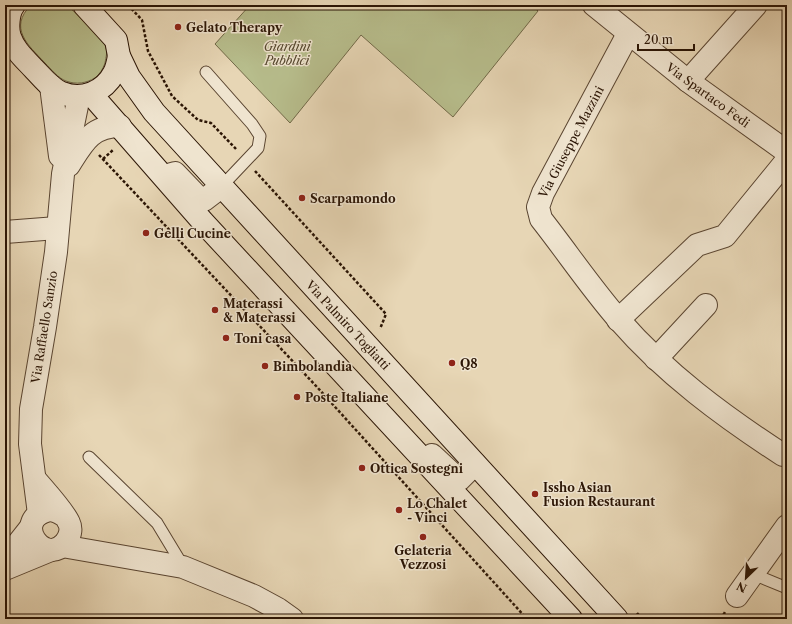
<svg xmlns="http://www.w3.org/2000/svg" width="792" height="624" font-family="'Libre Caslon Text',serif">
  <style>
    .green { fill: #b7bd8c; stroke: #716948 }
    .lines { fill: none; stroke-linecap: round; stroke-linejoin: round }
    .service-casing { stroke: #5a4531; stroke-width: 13 }
    .minor-casing { stroke: #5a4531; stroke-width: 24 }
    .secondary-casing { stroke: #2b1505; stroke-width: 24 }
    .path { stroke: #2b1505; stroke-width: 2.5; stroke-dasharray: 3 2; stroke-linecap: butt }
    .service { stroke: #efe4cf; stroke-width: 11 }
    .minor { stroke: #efe4cf; stroke-width: 22 }
    .secondary { stroke: #efe4cf; stroke-width: 22 }
    .poi-dot { fill: #8f2418; stroke: #efe4cf; stroke-width: 1.5 }
    .labels { text-anchor: middle; dominant-baseline: central; stroke-width: 3; stroke-linejoin: round; paint-order: stroke }
    .poi-label { font-size: 12px; font-weight: bold; fill: #2b1505; stroke: #efe4cf; text-anchor: start }
    .park-label { font-size: 12px; font-style: italic; fill: #55472e; stroke: #efe4cf }
    .street-label { font-size: 12px; fill: #2b1505; stroke: #efe4cf }
  </style>
  <rect width="100%" height="100%" fill="#e7d6b5"/>
  <filter id="stains"><feTurbulence type="fractalNoise" baseFrequency=".005" numOctaves="4"/><feColorMatrix values="0 0 0 0 .2 0 0 0 0 .09 0 0 0 0 .02 0 0 0 .5 -.17"/></filter>
  <radialGradient id="worn" r=".72"><stop offset=".6" stop-color="#630" stop-opacity="0"/><stop offset="1" stop-color="#630" stop-opacity=".3"/></radialGradient>
  <!-- green -->
  <g class="green">
    <path d="M 31,5 L 67,5 C 76,14 100,34 105,45 C 108,51 106,57 105,63 C 103,69 100,74 95,78 C 86,83 77,85 66,81 C 58,78 51,69 45,63 C 28,45 8,28 31,5 Z"/>
    <path d="M 250,5 L 531,5 L 538,11 L 453,117 L 361,35 L 290,123 L 215,44 Z"/>
  </g>
  <g class="lines">
    <defs>
      <g id="service">
        <path d="M 206,72 L 252,124 L 260,136 L 258,148 L 221,187"/>
        <path d="M 89,457 L 157,523 L 183,566"/>
        <path d="M 753,574 L 787,588"/>
      </g>
      <g id="minor">
        <path d="M 594,5 L 688,81 L 787,152"/>
        <path d="M 628,34 L 543,193 L 538,207 L 541,219 C 567,252 591,288 619,320 C 666,374 723,416 783,455"/>
        <path d="M 688,81 L 756,5"/>
        <path d="M 51,86 L 60,156"/>
        <path d="M 69,165 C 83,143 91,126 120,126"/>
        <path d="M 164,176 L 175,173 L 197,196 L 204,200 L 221,187"/>
        <path d="M 5,232 L 57,228"/>
        <path d="M 618,320 L 697,245 L 725,236 L 787,160"/>
        <path d="M 656,359 L 706,305"/>
        <path d="M 432,455 L 459,480 L 475,464"/>
        <path d="M 35,479 C 44,490 64,511 69,523 C 72,529 70,537 65,543 C 44,567 12,522 46,511 C 52,509 58,512 63,515"/>
        <path d="M 39,514 L 30,444 L 31,409 L 45,327 L 56,252 L 63,174 L 79,96"/>
        <path d="M 62,546 L 183,567 L 254,596 L 278,609 L 292,619"/>
        <path d="M 5,560 L 31,527"/>
        <path d="M 5,569 L 51,550"/>
        <path d="M 737,596 L 787,526"/>
      </g>
      <g id="secondary">
        <path d="M 14,5 C 8,12 7,29 10,37 C 15,51 25,59 34,69 C 42,77 51,89 62,93 C 82,101 104,92 114,73 C 117,68 118,61 119,56"/>
        <path d="M 84,5 L 116,40 L 119,56 L 129,77 L 154,112 L 617,619"/>
        <path d="M 91,94 L 203,222 L 571,619"/>
      </g>
    </defs>
    <!-- service casing -->
    <use href="#service" class="service-casing"/>
    <!-- minor casing -->
    <use href="#minor" class="minor-casing"/>
    <!-- secondary casing -->
    <use href="#secondary" class="secondary-casing"/>
    <!-- path -->
    <g class="path">
      <path d="M 128,5 L 142,20 L 148,51 L 172,96 L 198,120 L 211,123 L 236,149"/>
      <path d="M 99,155 L 317,387 L 527,619"/>
      <path d="M 103,159 L 113,150"/>
      <path d="M 255,171 L 386,314 L 380,329"/>
      <path d="M 637,613 L 642,619"/>
      <path d="M 721,619 L 725,612"/>
    </g>
    <!-- service -->
    <use href="#service" class="service"/>
    <!-- minor -->
    <use href="#minor" class="minor"/>
    <!-- secondary -->
    <use href="#secondary" class="secondary"/>
  </g>
  <!-- markers -->
  <g class="poi-dot">
    <circle cx="178" cy="27" r="4"/>
    <circle cx="302" cy="198" r="4"/>
    <circle cx="146" cy="233" r="4"/>
    <circle cx="215" cy="310" r="4"/>
    <circle cx="226" cy="338" r="4"/>
    <circle cx="452" cy="363" r="4"/>
    <circle cx="265" cy="366" r="4"/>
    <circle cx="297" cy="397" r="4"/>
    <circle cx="362" cy="468" r="4"/>
    <circle cx="535" cy="494" r="4"/>
    <circle cx="399" cy="510" r="4"/>
    <circle cx="423" cy="537" r="4"/>
  </g>
  <g class="labels">
    <!-- poi labels -->
    <g class="poi-label">
      <text x="186" y="27">Gelato Therapy</text>
      <text x="310" y="198">Scarpamondo</text>
      <text x="154" y="233">Gelli Cucine</text>
      <text x="223" y="303">Materassi<tspan x="223" dy="14">&amp; Materassi</tspan></text>
      <text x="234" y="338">Toni casa</text>
      <text x="460" y="363">Q8</text>
      <text x="273" y="366">Bimbolandia</text>
      <text x="305" y="397">Poste Italiane</text>
      <text x="370" y="468">Ottica Sostegni</text>
      <text x="543" y="487">Issho Asian<tspan x="543" dy="14">Fusion Restaurant</tspan></text>
      <text x="407" y="503">Lo Chalet<tspan x="407" dy="14">- Vinci</tspan></text>
      <text x="423" y="550" text-anchor="middle">Gelateria<tspan x="423" dy="14">Vezzosi</tspan></text>
    </g>
    <!-- park labels -->
    <g class="park-label">
      <text x="287" y="46">Giardini<tspan x="287" dy="14">Pubblici</tspan></text>
    </g>
    <!-- street labels -->
    <g class="street-label">
      <text transform="translate(708 95) rotate(36)">Via Spartaco Fedi</text>
      <text transform="translate(571 142) rotate(-62)">Via Giuseppe Mazzini</text>
      <text transform="translate(348 325) rotate(47)">Via Palmiro Togliatti</text>
      <text transform="translate(44 327) rotate(-81)">Via Raffaello Sanzio</text>
    </g>
  </g>
  <!-- margin -->
  <rect width="792" height="624" fill="none" stroke="#e7d6b5" stroke-width="20"/>
  <rect x="6" y="6" width="780" height="612" fill="none" stroke="#2b1505" stroke-width="2"/>
  <rect x="10" y="10" width="772" height="604" fill="none" stroke="#2b1505"/>
  <!-- north arrow -->
  <g transform="translate(746 578) rotate(205)" stroke="#efe4cf" stroke-width="3" paint-order="stroke">
  <path d="M0-3L7 15L0 10L-7 15Z" fill="#2b1505"/>
  <text y="-6" font-size="11" font-weight="bold" text-anchor="middle" fill="#2b1505">N</text>
  </g>
  <!-- scale -->
  <path d="M638 44v6h56v-6" fill="none" stroke="#2b1505" stroke-width="2"/>
  <text x="644" y="44" font-size="12" fill="#2b1505" stroke="#efe4cf" stroke-width="3" paint-order="stroke">20 m</text>
  <rect width="100%" height="100%" filter="url(#stains)"/>
  <rect width="100%" height="100%" fill="url(#worn)"/>
</svg>
